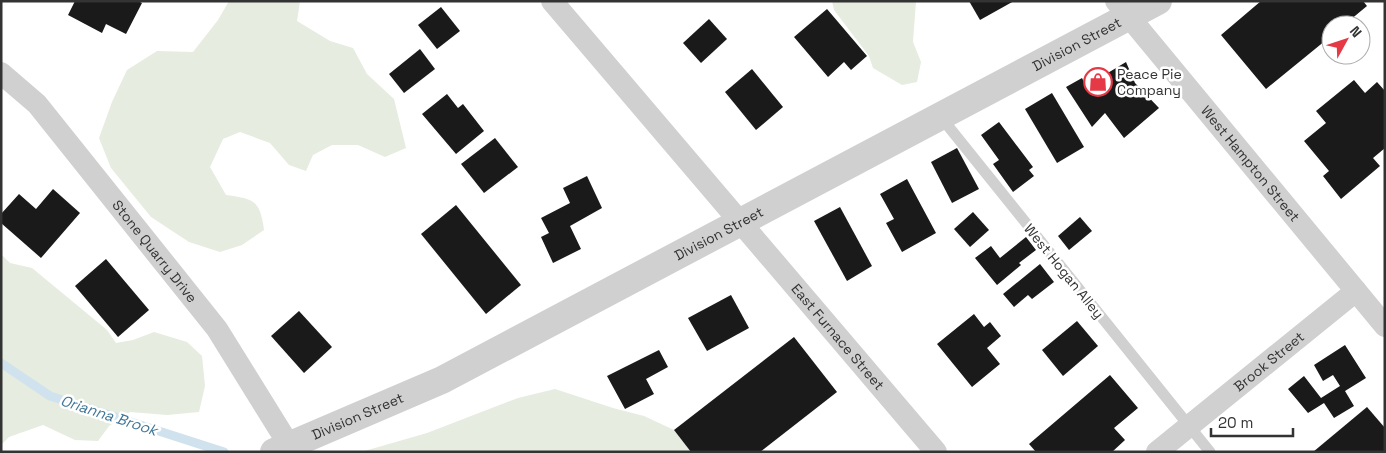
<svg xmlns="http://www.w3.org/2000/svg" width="1386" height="453" font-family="'Space Grotesk',sans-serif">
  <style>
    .green { fill: #e6ecdf }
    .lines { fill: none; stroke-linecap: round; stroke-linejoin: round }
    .stream { stroke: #cfe2ee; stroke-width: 9 }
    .building { fill: #1a1a1a }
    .service { stroke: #d0d0d0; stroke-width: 11 }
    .minor { stroke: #d0d0d0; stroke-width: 22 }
    .tertiary { stroke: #d0d0d0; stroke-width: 28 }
    .labels { text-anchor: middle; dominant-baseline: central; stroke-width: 5; stroke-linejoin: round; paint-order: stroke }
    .street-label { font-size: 14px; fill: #333; stroke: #fff }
    .poi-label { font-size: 14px; fill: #333; stroke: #fff; text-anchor: start }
    .water-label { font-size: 15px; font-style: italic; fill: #3f7597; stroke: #fff }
  </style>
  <rect width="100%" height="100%" fill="#fff"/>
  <!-- green -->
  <g class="green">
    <path d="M 229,1 L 300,1 L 297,21 L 330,41 L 353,48 L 367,74 L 394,99 L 406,148 L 385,157 L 358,145 L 332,145 L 313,155 L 306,171 L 289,165 L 270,143 L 240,132 L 223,139 L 210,167 L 226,195 C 253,199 260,199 264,230 L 242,245 L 220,252 L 189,242 L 151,217 L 111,168 L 99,138 L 112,102 L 127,70 L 157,51 L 193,52 L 218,20 Z"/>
    <path d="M 832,1 L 916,1 L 913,42 L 921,62 L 917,82 L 902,85 L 873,68 L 869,56 L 834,10 Z"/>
    <path d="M 1,254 L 10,263 L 32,268 L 107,330 L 116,343 L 133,340 L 154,332 L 187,342 L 202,356 L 205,386 L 199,412 L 167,415 L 130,412 L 109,426 L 98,441 L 75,440 L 43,425 L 9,437 L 1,445 Z"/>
    <path d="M 555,389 L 613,408 L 644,416 L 674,430 L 691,452 L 361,452 L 427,433 L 518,398 Z"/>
  </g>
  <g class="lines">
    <!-- stream -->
    <path class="stream" d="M 1,363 L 50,396 L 224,452"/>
  </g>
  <!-- building -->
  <g class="building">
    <path d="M 75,1 L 138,1 L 142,3 L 126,34 L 106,24 L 102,33 L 68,15 Z"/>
    <path d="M 969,1 L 1014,1 L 980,20 Z"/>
    <path d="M 1261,1 L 1363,1 L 1367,6 L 1344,25 L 1331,25 L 1331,36 L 1266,89 L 1221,35 Z"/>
    <path d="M 441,7 L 460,31 L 437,49 L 418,25 Z"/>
    <path d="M 827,9 L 867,56 L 851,70 L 844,62 L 828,77 L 794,37 Z"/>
    <path d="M 709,19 L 727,39 L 701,63 L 683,43 Z"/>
    <path d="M 420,49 L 435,69 L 404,93 L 389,74 Z"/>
    <path d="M 1126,62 L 1135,83 L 1159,108 L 1124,138 L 1105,113 L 1092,127 L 1066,87 L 1082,78 L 1086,86 Z"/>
    <path d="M 752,69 L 783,107 L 756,130 L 725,92 Z"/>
    <path d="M 1354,80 L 1365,93 L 1377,82 L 1385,91 L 1385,148 L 1373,158 L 1380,166 L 1341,199 L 1323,176 L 1329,171 L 1304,141 L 1326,123 L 1316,111 Z"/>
    <path d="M 1052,93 L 1084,147 L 1057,163 L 1025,109 Z"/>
    <path d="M 447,94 L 458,108 L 463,104 L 484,131 L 456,154 L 422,114 Z"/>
    <path d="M 999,122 L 1033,167 L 1029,170 L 1034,176 L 1013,192 L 993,164 L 999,160 L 981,135 Z"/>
    <path d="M 495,138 L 518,167 L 484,193 L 461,164 Z"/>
    <path d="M 957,148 L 979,189 L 952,203 L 931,162 Z"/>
    <path d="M 587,176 L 602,208 L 570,226 L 581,249 L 553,263 L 541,237 L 549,233 L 541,218 L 570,203 L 563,188 Z"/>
    <path d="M 907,179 L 936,233 L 902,252 L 886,223 L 894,219 L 880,194 Z"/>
    <path d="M 53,189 L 80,213 L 41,258 L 1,223 L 1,214 L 19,194 L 36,209 Z"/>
    <path d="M 456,205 L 521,285 L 486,314 L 421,234 Z"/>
    <path d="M 840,207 L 872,266 L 847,281 L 814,221 Z"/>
    <path d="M 973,212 L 989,230 L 970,247 L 954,229 Z"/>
    <path d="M 1080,217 L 1092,231 L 1069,250 L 1058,236 Z"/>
    <path d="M 1026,237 L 1036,250 L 1019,263 L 1021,265 L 997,285 L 975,258 L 991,246 L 1000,258 Z"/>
    <path d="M 106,259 L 149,310 L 118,337 L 75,286 Z"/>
    <path d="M 1040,264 L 1054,282 L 1032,299 L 1028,295 L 1014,307 L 1003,294 Z"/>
    <path d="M 731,295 L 749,328 L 707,351 L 688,318 Z"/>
    <path d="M 299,311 L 332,347 L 304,373 L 271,336 Z"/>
    <path d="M 974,314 L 984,327 L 990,322 L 1001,336 L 987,348 L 1000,364 L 972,387 L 937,344 Z"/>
    <path d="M 1077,321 L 1098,346 L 1063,376 L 1042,350 Z"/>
    <path d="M 794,337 L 837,392 L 760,452 L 691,452 L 674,430 Z"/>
    <path d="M 1345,345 L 1366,378 L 1345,391 L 1354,406 L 1334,418 L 1324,403 L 1308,413 L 1288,389 L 1304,376 L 1321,398 L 1340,386 L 1333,375 L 1323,381 L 1314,365 Z"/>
    <path d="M 659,350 L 668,367 L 646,379 L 654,394 L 625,409 L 607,376 Z"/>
    <path d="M 1110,375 L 1138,408 L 1114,428 L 1125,440 L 1112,452 L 1036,452 L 1029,444 Z"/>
    <path d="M 1367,407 L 1385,428 L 1385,452 L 1313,452 Z"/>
  </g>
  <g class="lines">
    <!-- service -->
    <path class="service" d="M 940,116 L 1210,452"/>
    <!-- minor -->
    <g class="minor">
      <path id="s1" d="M 552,1 L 936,452"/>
      <path id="s2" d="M 1116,1 L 1385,326"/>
      <path id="s3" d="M 1,73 L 37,104 L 217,329 L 289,445"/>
      <path id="s4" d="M 1157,452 L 1356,291"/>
    </g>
    <!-- tertiary -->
    <path class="tertiary" id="s5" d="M 274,452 L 442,380 L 1158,1"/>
  </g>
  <!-- icons -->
  <defs>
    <symbol id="shop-ring" viewBox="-11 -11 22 22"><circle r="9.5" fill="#fff" stroke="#e63946" stroke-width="1.5"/><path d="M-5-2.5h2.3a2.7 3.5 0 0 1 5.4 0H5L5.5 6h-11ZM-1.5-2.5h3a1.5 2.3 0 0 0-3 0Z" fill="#e63946"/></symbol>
  </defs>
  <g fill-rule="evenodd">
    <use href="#shop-ring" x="1082" y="66" width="32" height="32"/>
  </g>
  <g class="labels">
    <!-- street labels -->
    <g class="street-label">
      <text stroke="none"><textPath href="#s5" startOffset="901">Division Street</textPath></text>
      <text stroke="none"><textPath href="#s2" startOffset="211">West Hampton Street</textPath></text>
      <text stroke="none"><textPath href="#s5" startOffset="496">Division Street</textPath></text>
      <text stroke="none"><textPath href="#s3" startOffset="236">Stone Quarry Drive</textPath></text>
      <text transform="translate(1064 271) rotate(51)">West Hogan Alley</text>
      <text stroke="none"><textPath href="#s1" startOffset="441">East Furnace Street</textPath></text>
      <text stroke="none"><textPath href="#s4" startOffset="144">Brook Street</textPath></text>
      <text stroke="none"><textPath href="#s5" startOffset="91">Division Street</textPath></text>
    </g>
    <!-- poi labels -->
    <g class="poi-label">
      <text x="1117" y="74">Peace Pie<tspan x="1117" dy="16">Company</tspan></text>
    </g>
    <!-- water labels -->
    <g class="water-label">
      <text transform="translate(109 415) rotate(18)">Orianna Brook</text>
    </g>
  </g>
  <!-- border -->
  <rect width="1386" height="453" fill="none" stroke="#333333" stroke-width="5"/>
  <!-- north arrow -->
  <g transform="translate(1346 40) rotate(50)"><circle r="24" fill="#ffffff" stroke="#adadad"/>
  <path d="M0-4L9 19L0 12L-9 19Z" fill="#e63946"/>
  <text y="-8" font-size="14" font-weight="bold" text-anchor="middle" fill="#333333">N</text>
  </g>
  <!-- scale -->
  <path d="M1211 428v8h82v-8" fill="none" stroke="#333333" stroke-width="2.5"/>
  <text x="1218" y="428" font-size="15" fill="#333333" stroke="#ffffff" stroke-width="4" paint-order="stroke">20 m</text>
</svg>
